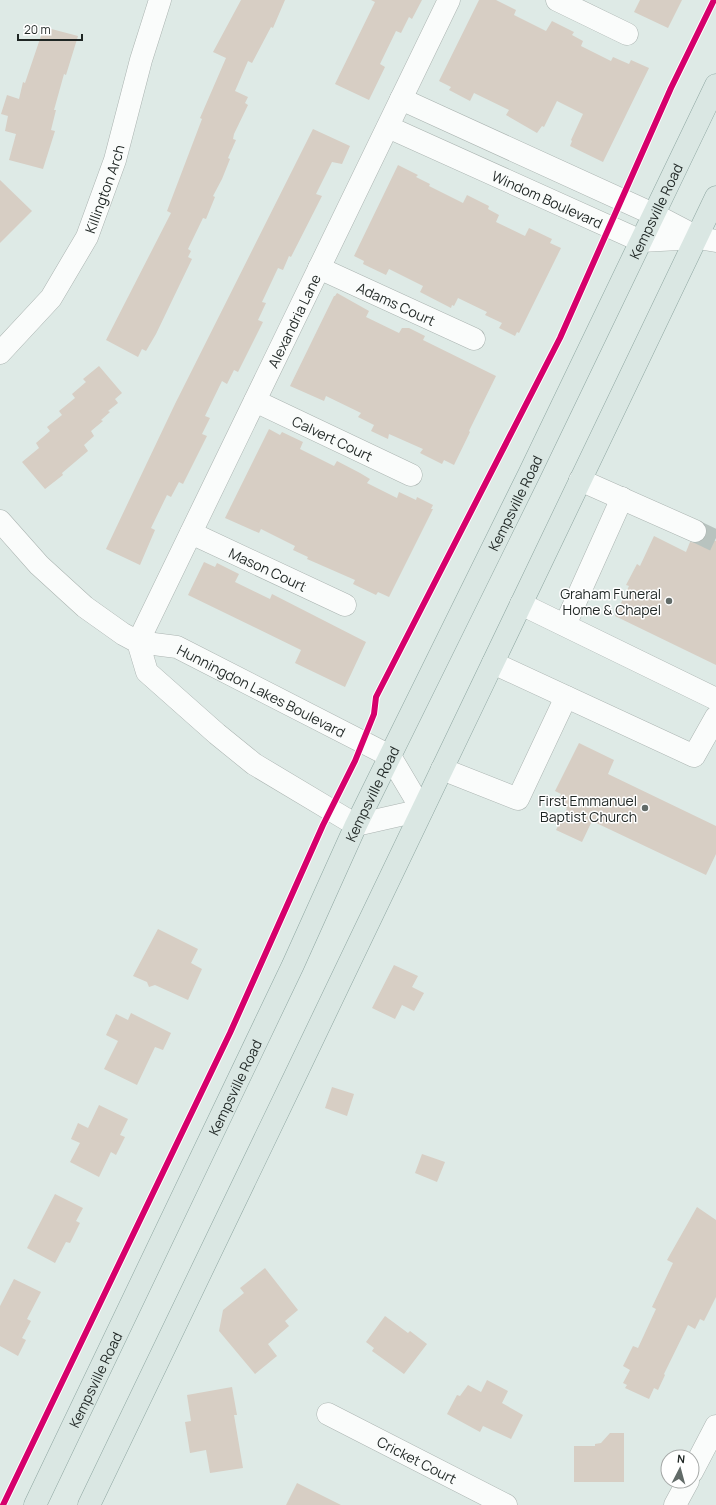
<svg xmlns="http://www.w3.org/2000/svg" width="716" height="1505" font-family="Manrope,sans-serif">
  <style>
    .building { fill: #d7cec4 }
    .lines { fill: none; stroke-linecap: round; stroke-linejoin: round }
    .minor-tunnel { stroke: #b8c3bf; stroke-width: 22; stroke-dasharray: 22 11; stroke-linecap: butt }
    .minor-casing { stroke: #abb4b1; stroke-width: 23 }
    .major-casing { stroke: #8ea6a1; stroke-width: 23 }
    .minor { stroke: #fafcfb; stroke-width: 22 }
    .major { stroke: #dae7e3; stroke-width: 22 }
    .cycleway-casing { stroke: #fff; stroke-width: 8 }
    .cycleway { stroke: #d6006c; stroke-width: 6 }
    .poi-dot { fill: #626b68; stroke: #fff; stroke-width: 1.5 }
    .labels { text-anchor: middle; dominant-baseline: central; stroke-width: 3; stroke-linejoin: round; paint-order: stroke }
    .street-label { font-size: 14px; fill: #1f2624; stroke: #fff }
    .poi-label { font-size: 14px; fill: #1f2624; stroke: #fff; text-anchor: end }
  </style>
  <rect width="100%" height="100%" fill="#deeae6"/>
  <!-- building -->
  <g class="building">
    <path d="M 241,0 L 285,0 L 273,28 L 271,27 L 252,63 L 248,61 L 235,91 L 248,97 L 245,103 L 248,105 L 234,134 L 233,139 L 236,140 L 228,158 L 230,159 L 222,179 L 213,196 L 215,197 L 206,219 L 203,218 L 188,249 L 191,251 L 188,257 L 192,259 L 156,334 L 146,351 L 142,349 L 138,357 L 106,340 L 171,213 L 167,211 L 202,119 L 200,118 L 226,58 L 213,52 Z"/>
    <path d="M 371,0 L 422,0 L 412,19 L 409,17 L 401,33 L 396,31 L 380,64 L 385,67 L 369,100 L 335,84 L 375,2 Z"/>
    <path d="M 479,0 L 496,0 L 516,10 L 514,15 L 546,31 L 552,21 L 574,32 L 572,35 L 583,41 L 581,46 L 611,61 L 613,57 L 629,64 L 631,60 L 649,68 L 603,162 L 570,146 L 572,141 L 571,140 L 583,114 L 557,101 L 544,127 L 542,126 L 537,133 L 506,115 L 509,110 L 474,93 L 470,101 L 449,90 L 451,87 L 439,81 Z"/>
    <path d="M 640,0 L 682,0 L 668,28 L 634,12 Z"/>
    <path d="M 44,27 L 78,36 L 66,75 L 64,74 L 54,110 L 56,110 L 51,130 L 55,131 L 43,169 L 9,160 L 16,134 L 5,131 L 8,116 L 1,114 L 7,95 L 19,99 L 23,82 L 25,83 Z"/>
    <path d="M 313,129 L 350,146 L 342,164 L 332,162 L 316,194 L 322,196 L 291,257 L 289,256 L 283,270 L 278,268 L 262,302 L 266,303 L 258,320 L 263,322 L 238,372 L 234,370 L 227,384 L 222,381 L 205,416 L 210,418 L 202,434 L 207,436 L 183,484 L 179,482 L 171,497 L 167,495 L 151,528 L 155,530 L 140,565 L 106,549 L 175,404 Z"/>
    <path d="M 398,165 L 418,175 L 416,177 L 430,184 L 429,186 L 463,203 L 467,195 L 489,206 L 488,209 L 499,215 L 496,222 L 525,236 L 529,228 L 552,239 L 550,243 L 561,248 L 526,319 L 519,333 L 517,332 L 515,336 L 499,328 L 502,323 L 485,315 L 487,312 L 458,298 L 454,306 L 452,305 L 451,308 L 420,292 L 423,286 L 389,269 L 386,275 L 363,264 L 364,261 L 354,256 Z"/>
    <path d="M 0,180 L 32,211 L 0,243 Z"/>
    <path d="M 337,293 L 369,311 L 366,317 L 399,333 L 402,328 L 409,328 L 425,336 L 423,340 L 496,376 L 469,431 L 470,432 L 454,465 L 444,460 L 442,464 L 420,453 L 423,449 L 389,434 L 388,439 L 371,431 L 374,425 L 358,417 L 361,413 L 326,396 L 324,401 L 290,386 L 334,296 L 335,296 Z"/>
    <path d="M 99,366 L 122,393 L 115,399 L 118,403 L 108,411 L 110,412 L 101,420 L 103,421 L 91,431 L 94,436 L 84,445 L 88,451 L 62,473 L 63,475 L 45,489 L 22,462 L 39,448 L 36,443 L 50,431 L 47,427 L 62,415 L 59,411 L 75,398 L 72,394 L 86,382 L 83,379 Z"/>
    <path d="M 269,429 L 280,435 L 282,432 L 303,442 L 300,449 L 334,466 L 337,461 L 360,473 L 370,479 L 367,483 L 397,498 L 399,492 L 416,500 L 417,497 L 433,505 L 431,509 L 433,509 L 389,597 L 378,592 L 376,595 L 353,584 L 355,580 L 307,559 L 308,557 L 293,550 L 295,546 L 261,529 L 259,533 L 225,518 Z"/>
    <path d="M 654,536 L 686,552 L 690,542 L 697,543 L 702,541 L 706,537 L 716,541 L 716,665 L 615,616 L 629,586 L 626,585 L 637,564 L 640,566 Z"/>
    <path d="M 204,562 L 215,567 L 217,563 L 239,574 L 235,582 L 270,599 L 272,594 L 366,642 L 345,687 L 295,663 L 301,650 L 188,595 Z"/>
    <path d="M 579,743 L 614,760 L 608,774 L 716,826 L 716,854 L 706,875 L 592,821 L 582,842 L 556,830 L 567,808 L 557,803 L 561,794 L 555,791 Z"/>
    <path d="M 158,929 L 198,949 L 191,963 L 202,969 L 188,1000 L 155,985 L 149,987 L 147,982 L 133,976 Z"/>
    <path d="M 394,965 L 418,976 L 412,987 L 424,993 L 414,1011 L 402,1005 L 395,1019 L 372,1008 Z"/>
    <path d="M 131,1013 L 171,1033 L 163,1050 L 155,1047 L 137,1085 L 104,1069 L 118,1041 L 106,1035 L 116,1014 L 128,1020 Z"/>
    <path d="M 332,1087 L 354,1094 L 347,1116 L 325,1108 Z"/>
    <path d="M 99,1105 L 128,1119 L 120,1135 L 125,1137 L 116,1155 L 111,1152 L 99,1177 L 70,1162 L 80,1143 L 71,1139 L 78,1123 L 88,1128 Z"/>
    <path d="M 422,1154 L 445,1162 L 437,1182 L 415,1173 Z"/>
    <path d="M 55,1194 L 83,1208 L 76,1221 L 80,1223 L 70,1243 L 66,1242 L 55,1263 L 27,1248 Z"/>
    <path d="M 697,1207 L 716,1220 L 716,1297 L 704,1321 L 700,1319 L 695,1329 L 688,1325 L 664,1374 L 665,1375 L 658,1390 L 654,1388 L 649,1399 L 625,1388 L 627,1385 L 623,1383 L 630,1370 L 623,1366 L 633,1346 L 638,1348 L 656,1309 L 652,1307 L 673,1263 L 667,1260 Z"/>
    <path d="M 265,1268 L 298,1310 L 285,1321 L 289,1326 L 268,1344 L 277,1356 L 255,1374 L 219,1331 L 223,1310 L 244,1293 L 240,1288 Z"/>
    <path d="M 14,1279 L 41,1292 L 27,1319 L 31,1321 L 22,1338 L 26,1340 L 18,1356 L 0,1346 L 0,1306 Z"/>
    <path d="M 385,1316 L 408,1333 L 410,1331 L 427,1344 L 404,1374 L 372,1351 L 374,1348 L 366,1342 Z"/>
    <path d="M 487,1380 L 508,1391 L 502,1403 L 523,1415 L 511,1439 L 483,1426 L 480,1432 L 447,1414 L 457,1395 L 460,1396 L 468,1385 L 481,1392 Z"/>
    <path d="M 232,1387 L 237,1415 L 234,1415 L 243,1468 L 210,1473 L 206,1450 L 190,1453 L 185,1422 L 191,1421 L 187,1395 Z"/>
    <path d="M 610,1433 L 624,1433 L 624,1482 L 574,1482 L 574,1446 L 595,1446 L 595,1444 L 601,1443 Z"/>
    <path d="M 297,1483 L 341,1505 L 286,1505 Z"/>
  </g>
  <g class="lines">
    <!-- minor-tunnel -->
    <path class="minor-tunnel" d="M 695,531 L 716,541"/>
    <defs>
      <g id="minor">
        <path d="M 557,0 L 627,34"/>
        <path d="M 401,99 L 653,214 L 697,237"/>
        <path id="s1" d="M 388,127 L 641,241 L 698,238 L 716,241"/>
        <path id="s2" d="M 319,268 L 474,339"/>
        <path id="s3" d="M 0,353 L 51,298 L 87,237 L 115,160 L 141,60 L 160,0"/>
        <path id="s4" d="M 255,401 L 411,475"/>
        <path d="M 580,480 L 695,531"/>
        <path id="s5" d="M 0,521 L 39,565 L 85,607 L 123,634 L 138,642 L 177,647 L 390,756 L 422,810 L 356,825 L 254,764 L 217,734 L 147,672 L 138,642"/>
        <path id="s6" d="M 191,533 L 345,605"/>
        <path d="M 521,604 L 716,699"/>
        <path d="M 565,625 L 622,498"/>
        <path id="s7" d="M 138,642 L 449,0"/>
        <path d="M 493,663 L 694,756 L 716,717"/>
        <path d="M 442,769 L 518,799 L 566,697"/>
        <path id="s8" d="M 328,1414 L 506,1505"/>
        <path d="M 692,1472 L 716,1426"/>
        <path d="M 675,1505 L 688,1481"/>
      </g>
      <g id="major">
        <path id="s9" d="M 35,1505 L 293,965 L 356,825 L 529,474 L 716,85"/>
        <path d="M 89,1505 C 298,1069 509,633 716,197"/>
      </g>
    </defs>
    <!-- minor casing -->
    <use href="#minor" class="minor-casing"/>
    <!-- major casing -->
    <use href="#major" class="major-casing"/>
    <!-- minor -->
    <use href="#minor" class="minor"/>
    <!-- major -->
    <use href="#major" class="major"/>
    <defs>
      <path id="cycleway" d="M 3,1505 L 230,1033 L 323,825 L 355,761 L 374,714 L 376,697 L 560,338 L 671,88 L 714,0"/>
    </defs>
    <!-- cycleway casing -->
    <use href="#cycleway" class="cycleway-casing"/>
    <!-- cycleway -->
    <use href="#cycleway" class="cycleway"/>
  </g>
  <!-- markers -->
  <g class="poi-dot">
    <circle cx="669" cy="601" r="4"/>
    <circle cx="645" cy="808" r="4"/>
  </g>
  <g class="labels">
    <!-- street labels -->
    <g class="street-label">
      <text stroke="none"><textPath href="#s3" startOffset="197">Killington Arch</textPath></text>
      <text stroke="none"><textPath href="#s1" startOffset="175">Windom Boulevard</textPath></text>
      <text stroke="none"><textPath href="#s9" startOffset="1435">Kempsville Road</textPath></text>
      <text stroke="none"><textPath href="#s2" startOffset="85">Adams Court</textPath></text>
      <text stroke="none"><textPath href="#s7" startOffset="357">Alexandria Lane</textPath></text>
      <text stroke="none"><textPath href="#s4" startOffset="86">Calvert Court</textPath></text>
      <text stroke="none"><textPath href="#s9" startOffset="1111">Kempsville Road</textPath></text>
      <text stroke="none"><textPath href="#s6" startOffset="85">Mason Court</textPath></text>
      <text stroke="none"><textPath href="#s5" startOffset="319">Hunningdon Lakes Boulevard</textPath></text>
      <text stroke="none"><textPath href="#s9" startOffset="787">Kempsville Road</textPath></text>
      <text stroke="none"><textPath href="#s9" startOffset="463">Kempsville Road</textPath></text>
      <text stroke="none"><textPath href="#s9" startOffset="139">Kempsville Road</textPath></text>
      <text stroke="none"><textPath href="#s8" startOffset="100">Cricket Court</textPath></text>
    </g>
    <!-- poi labels -->
    <g class="poi-label">
      <text x="661" y="593">Graham Funeral<tspan x="661" dy="16">Home &amp; Chapel</tspan></text>
      <text x="637" y="800">First Emmanuel<tspan x="637" dy="16">Baptist Church</tspan></text>
    </g>
  </g>
  <!-- north arrow -->
  <g transform="translate(680 1469) rotate(6)"><circle r="19" fill="#ffffff" stroke="#a5a8a7"/>
  <path d="M0-3L7 15L0 10L-7 15Z" fill="#626b68"/>
  <text y="-6" font-size="11" font-weight="bold" text-anchor="middle" fill="#1f2624">N</text>
  </g>
  <!-- scale -->
  <path d="M18 34v6h64v-6" fill="none" stroke="#1f2624" stroke-width="2"/>
  <text x="24" y="34" font-size="12" fill="#1f2624" stroke="#ffffff" stroke-width="3" paint-order="stroke">20 m</text>
</svg>
